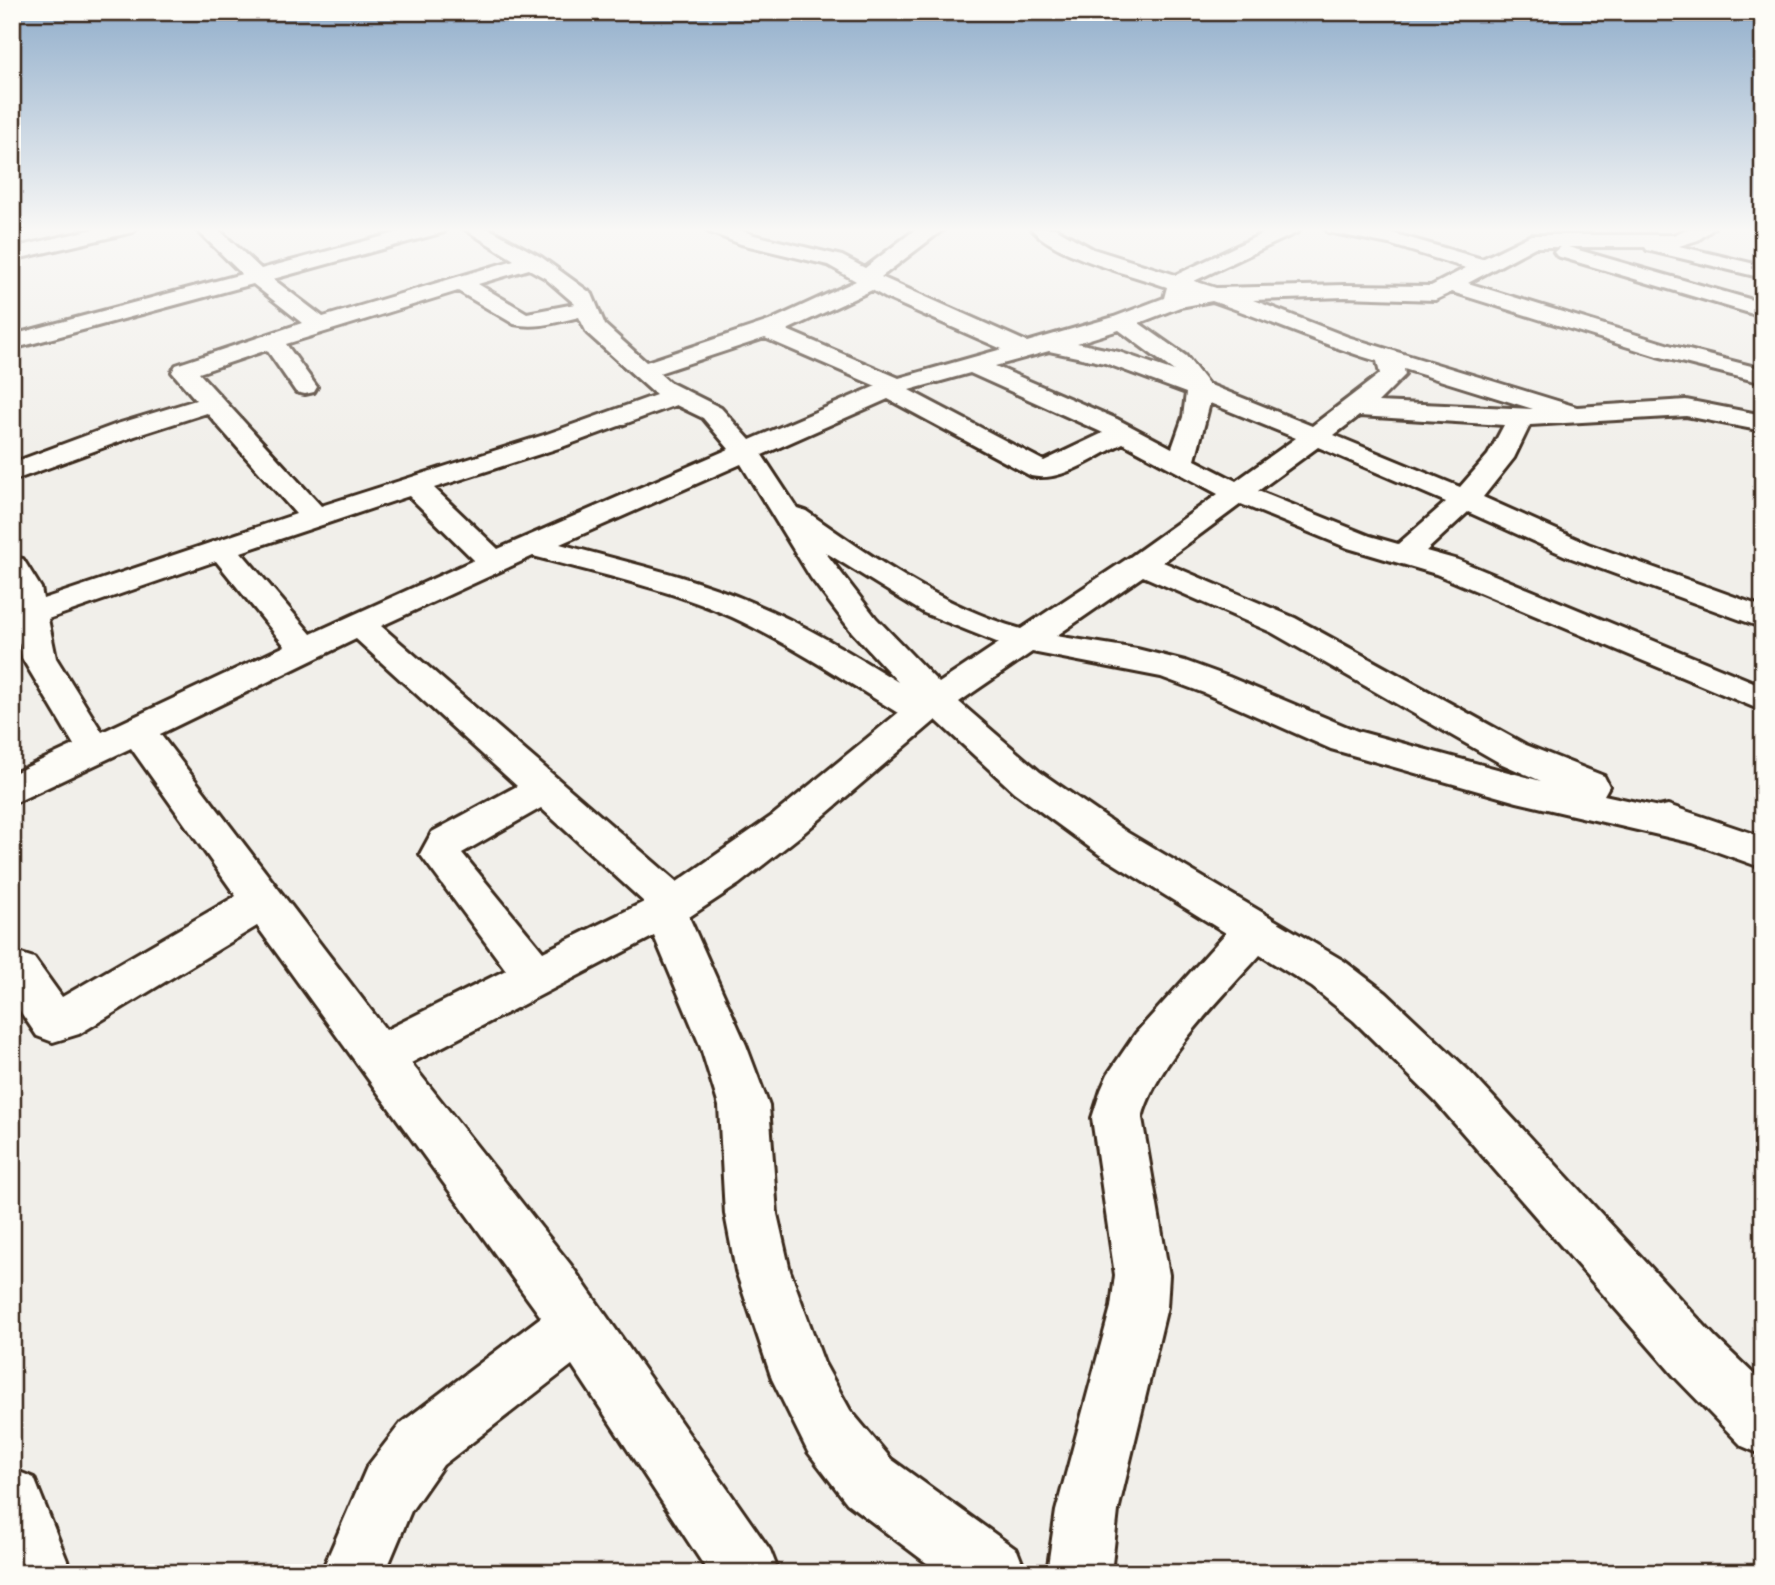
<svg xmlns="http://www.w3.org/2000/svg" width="1775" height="1585" font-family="'Shantell Sans',sans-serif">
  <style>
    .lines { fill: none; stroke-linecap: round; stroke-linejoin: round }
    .minor-casing { stroke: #3b2a1e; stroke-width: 6 }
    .minor { fill: #fdfcf7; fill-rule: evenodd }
  </style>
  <rect width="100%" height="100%" fill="#f1efea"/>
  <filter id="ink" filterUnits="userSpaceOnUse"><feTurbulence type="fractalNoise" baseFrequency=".0143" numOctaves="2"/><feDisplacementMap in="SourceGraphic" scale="14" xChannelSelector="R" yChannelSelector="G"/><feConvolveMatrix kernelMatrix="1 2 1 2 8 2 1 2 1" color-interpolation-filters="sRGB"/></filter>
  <g filter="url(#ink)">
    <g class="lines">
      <defs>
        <g id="minor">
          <path d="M 99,228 L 136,228 L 133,232 L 12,260 L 12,248 Z"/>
          <path d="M 195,228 L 217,228 L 261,269 L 414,228 L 447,228 L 444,232 L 273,279 L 323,317 L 514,260 L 463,228 L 488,228 L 541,257 L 559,270 L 592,294 L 605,325 L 646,362 L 769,321 L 856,281 L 828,265 L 741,244 L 709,232 L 706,228 L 735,228 L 754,235 L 842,256 L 865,268 L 916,229 L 945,228 L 881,277 L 1027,342 L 1114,317 L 1164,298 L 1167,287 C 1133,275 1053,256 1031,228 L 1055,228 L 1093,249 L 1176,275 L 1274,228 L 1301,228 L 1298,232 L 1194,281 L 1216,288 L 1345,285 L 1431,286 L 1466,268 L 1389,244 L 1328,232 L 1325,228 L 1367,228 L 1392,233 L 1482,259 L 1531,235 L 1673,235 L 1690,228 L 1714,228 L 1698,240 L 1679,246 L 1763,266 L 1763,278 L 1647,250 L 1645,247 L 1568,247 L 1763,303 L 1763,317 L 1557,256 L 1554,252 L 1560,247 L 1535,247 L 1468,283 L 1673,346 L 1763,369 L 1763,383 L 1657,356 L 1452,292 L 1435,300 L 1345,297 L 1253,300 L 1348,337 L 1577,407 L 1686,400 L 1763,415 L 1763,431 L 1686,416 L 1530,425 L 1514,458 L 1483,497 L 1588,544 L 1763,607 L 1763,628 L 1566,556 L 1468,512 L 1426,551 L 1458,560 L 1763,686 L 1763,711 L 1436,574 L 1348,548 L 1241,504 L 1163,562 L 1295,618 L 1526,745 L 1604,776 L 1609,786 L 1604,795 L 1659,807 L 1668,805 L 1763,837 L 1763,868 L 1693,843 L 1517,802 L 1331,749 L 1204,693 L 1161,677 L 1032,652 L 959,702 L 1040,772 L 1128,833 L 1344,961 L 1386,993 L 1469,1071 L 1716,1338 L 1763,1383 L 1763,1455 L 1742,1446 L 1676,1378 L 1435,1101 L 1354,1021 L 1312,987 L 1260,955 C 1221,999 1157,1061 1142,1118 L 1169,1275 L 1167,1307 L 1118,1511 L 1111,1573 L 1047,1573 L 1056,1511 L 1111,1307 L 1115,1275 L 1092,1118 L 1101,1090 L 1108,1074 L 1136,1033 L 1226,933 L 1100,855 L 1014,792 L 936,720 L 800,836 L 739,884 L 689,917 L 746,1045 L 769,1106 L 777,1214 L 790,1271 L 824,1363 L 850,1410 L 891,1459 L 1017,1550 L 1026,1573 L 940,1573 L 847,1503 L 808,1452 L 772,1379 L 736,1271 L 725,1214 L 719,1106 L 700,1045 L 654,936 L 411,1063 L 570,1264 L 770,1550 L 779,1573 L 709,1573 L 572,1365 L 443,1465 L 411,1511 L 385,1573 L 321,1573 L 367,1467 L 401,1423 L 541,1317 L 257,926 L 79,1034 L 53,1042 L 37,1036 L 12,999 L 12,951 L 34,958 L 62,997 L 236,896 L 131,748 L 12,804 L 12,774 L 74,745 L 22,658 L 12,605 L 12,557 L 23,559 L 41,588 L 43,599 L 296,514 L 207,413 L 135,436 L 12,481 L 12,463 L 117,424 L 196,400 L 172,372 L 176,365 L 302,323 L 253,284 L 12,349 L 12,335 L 242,274 ZM 529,269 L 545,278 L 575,304 L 527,313 L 478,284 ZM 872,290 L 886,298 L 1002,349 L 899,378 L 787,330 ZM 458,291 L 514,324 C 536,329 557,322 579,317 L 587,333 L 656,395 L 544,435 L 321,506 L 199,373 L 267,350 L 296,392 L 305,394 L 314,392 L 317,387 L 286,344 ZM 1212,301 C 1268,320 1321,344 1377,361 L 1380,374 L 1312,426 L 1208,384 L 1186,356 L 1139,323 L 1180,307 ZM 1119,330 L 1174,371 L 1119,352 L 1077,343 ZM 765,338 L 876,386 L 750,440 L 721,408 L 669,382 L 659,373 ZM 1049,351 L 1105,363 L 1186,393 L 1183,417 L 1172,448 L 1117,419 L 995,366 ZM 1404,369 L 1533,409 L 1378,402 L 1405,375 ZM 970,373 L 1099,431 L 1103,433 L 1044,461 L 909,390 ZM 888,399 L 1031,476 C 1061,483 1097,456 1123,443 L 1218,494 L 1130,557 L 1021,629 C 942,606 873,558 806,511 L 797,508 L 762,455 ZM 1210,403 L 1296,438 L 1236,481 L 1195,460 ZM 676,405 L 703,418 L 729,449 L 498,549 L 434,488 L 562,447 ZM 1359,416 L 1504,425 L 1488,455 L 1460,487 L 1334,435 ZM 1318,447 L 1446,502 L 1398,544 L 1370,536 L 1258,491 ZM 741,464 L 811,578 L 852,632 L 898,682 C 851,653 804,624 753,603 C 691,576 625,562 560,544 ZM 409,496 L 474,560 L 311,634 L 241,552 ZM 825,552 L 924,613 L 999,643 L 939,683 L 876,618 ZM 533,556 C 600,574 669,589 732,617 C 790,644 844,680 898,713 L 772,816 L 677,882 L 381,626 ZM 216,561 L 285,646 L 102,732 L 56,658 L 48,619 ZM 1143,576 L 1271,632 L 1500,763 L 1541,781 L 1357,731 L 1229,677 L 1185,661 L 1137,649 L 1056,636 ZM 356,639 L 517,786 L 432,832 L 420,854 L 506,970 L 386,1030 L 160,734 ZM 541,808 L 644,902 L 543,952 L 462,853 Z"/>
          <path d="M 12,1469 L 34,1478 L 72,1573 L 12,1573 Z"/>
        </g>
      </defs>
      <!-- minor casing -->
      <use href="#minor" class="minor-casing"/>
      <!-- minor -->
      <use href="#minor" class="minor"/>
    </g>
  </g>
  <!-- sky -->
  <linearGradient id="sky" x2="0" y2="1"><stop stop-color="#91aecb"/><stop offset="0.51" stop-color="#f9f8f6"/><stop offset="1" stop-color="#f9f8f6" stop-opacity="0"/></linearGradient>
  <rect width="1775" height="450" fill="url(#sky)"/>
  <!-- margin -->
  <rect width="1775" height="1585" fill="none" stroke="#fdfcf7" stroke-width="42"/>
  <rect x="21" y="21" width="1733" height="1543" fill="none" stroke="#3b2a1e" stroke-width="2.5" filter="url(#ink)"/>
</svg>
